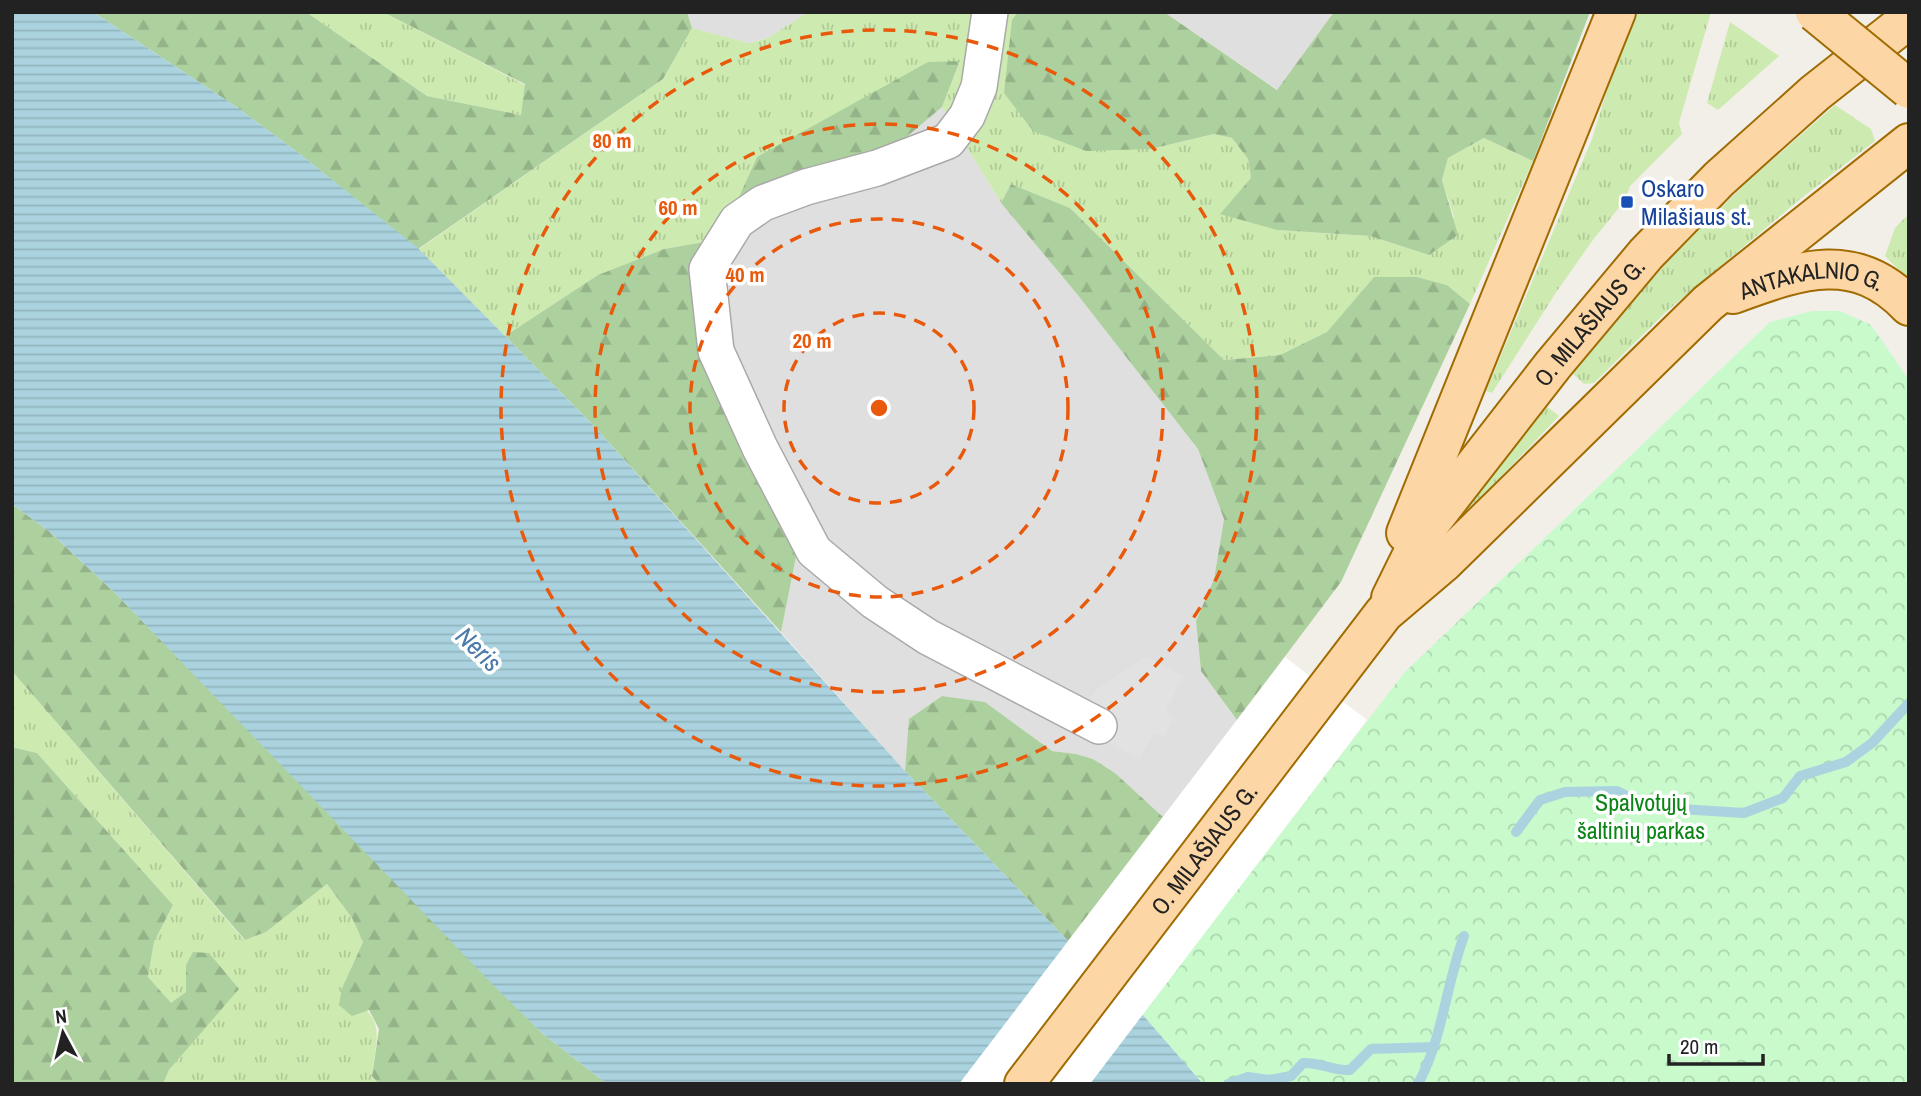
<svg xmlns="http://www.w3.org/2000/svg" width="1921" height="1096" font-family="'Archivo Narrow',sans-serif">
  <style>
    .residential { fill: #e0dfdf }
    .grass { fill: url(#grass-tufts) }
    .forest { fill: url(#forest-firs) }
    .park { fill: url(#park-crowns) }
    .parking { fill: #e2e2e2 }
    .water { fill: url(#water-rules) }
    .pier { fill: #fff }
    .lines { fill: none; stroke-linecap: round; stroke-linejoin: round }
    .stream { stroke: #aad3df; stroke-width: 10 }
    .minor-casing { stroke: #a9a9a9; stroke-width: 38 }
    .primary-casing { stroke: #a06b00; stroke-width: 42 }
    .minor { stroke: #fff; stroke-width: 35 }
    .primary { stroke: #fcd6a4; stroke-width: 38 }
    .primary-bridge-casing { stroke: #a06b00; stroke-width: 42; stroke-linecap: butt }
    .primary-bridge { stroke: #fcd6a4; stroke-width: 38 }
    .ring { fill: none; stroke: #e8590c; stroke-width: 3.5; stroke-dasharray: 12 9 }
    .transit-dot { fill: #1a4fb4; stroke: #fff; stroke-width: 2.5 }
    .labels { text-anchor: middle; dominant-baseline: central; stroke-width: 7; stroke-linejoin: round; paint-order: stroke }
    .transit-label { font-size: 24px; fill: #164399; stroke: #fff; text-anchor: start }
    .street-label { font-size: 24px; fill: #222; stroke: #fff }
    .park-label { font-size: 24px; fill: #0c8416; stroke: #fff }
    .water-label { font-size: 26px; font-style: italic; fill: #4a7aab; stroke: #fff }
    .centre { fill: #e8590c; stroke: #fff; stroke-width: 3.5 }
    .ring-label { font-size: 21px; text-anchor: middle; font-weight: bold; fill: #e8590c; stroke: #fff; stroke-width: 7; stroke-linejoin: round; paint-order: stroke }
  </style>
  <defs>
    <pattern id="grass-tufts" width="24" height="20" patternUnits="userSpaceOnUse" patternTransform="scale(1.75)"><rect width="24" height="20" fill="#cdebb0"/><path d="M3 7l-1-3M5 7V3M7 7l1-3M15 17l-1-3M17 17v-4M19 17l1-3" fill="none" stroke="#b0c997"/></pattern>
    <pattern id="forest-firs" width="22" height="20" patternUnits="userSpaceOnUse" patternTransform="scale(1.75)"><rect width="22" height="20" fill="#add19e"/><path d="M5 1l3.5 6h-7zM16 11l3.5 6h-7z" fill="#95b388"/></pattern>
    <pattern id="park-crowns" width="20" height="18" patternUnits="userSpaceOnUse" patternTransform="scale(1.75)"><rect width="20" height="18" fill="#c8facc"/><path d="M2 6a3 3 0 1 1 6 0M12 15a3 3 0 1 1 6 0" fill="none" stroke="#acd6af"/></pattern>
    <pattern id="water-rules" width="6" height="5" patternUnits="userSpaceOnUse" patternTransform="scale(1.75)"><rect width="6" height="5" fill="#aad3df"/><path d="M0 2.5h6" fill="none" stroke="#92b5bf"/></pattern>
  </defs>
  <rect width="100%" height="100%" fill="#f2efe9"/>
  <!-- residential -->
  <g class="residential">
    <path d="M 687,12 L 808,12 L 768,38 L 748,43 L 692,28 Z"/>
    <path d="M 1164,12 L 1334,12 L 1278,90 Z"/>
    <path d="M 942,107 L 1001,203 L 1077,294 L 1198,448 L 1224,519 L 1214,579 L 1196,621 L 1201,671 L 1237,720 L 1163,817 L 1115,773 L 1093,759 L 1076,754 L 1052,751 L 985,702 L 942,696 L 910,719 L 905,771 L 781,632 L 799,542 L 739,435 L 704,242 L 738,199 L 904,139 Z"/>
  </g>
  <!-- grass -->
  <g class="grass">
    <path d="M 306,12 L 383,12 L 525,85 L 521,115 L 427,96 Z"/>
    <path d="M 808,12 L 1018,12 L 1012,21 L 1011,46 L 1151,149 L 1215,134 L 1232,138 L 1248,159 L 1251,178 L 1277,230 L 1370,236 L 1429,255 L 1454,217 L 1442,180 L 1448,158 L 1484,138 L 1533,161 L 1470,304 L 1447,285 L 1417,277 L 1374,277 L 1328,332 L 1280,355 L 1224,360 L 1070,208 L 1011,184 L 1001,203 L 942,107 L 960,62 L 757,157 L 738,199 L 704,242 L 664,249 L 598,275 L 505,336 L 419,249 L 663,79 L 692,28 L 749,43 L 768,38 Z"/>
    <path d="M 1631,12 L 1711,12 L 1679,123 L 1682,134 L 1630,186 L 1625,200 L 1593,240 L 1557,291 L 1492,393 L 1486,391 L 1592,139 Z"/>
    <path d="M 1730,22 L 1779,56 L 1718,110 L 1707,103 Z"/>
    <path d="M 1835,105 L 1871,129 L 1875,141 L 1799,200 L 1667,311 L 1594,383 L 1584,384 L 1573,374 L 1576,361 L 1677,252 L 1746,183 Z"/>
    <path d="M 1909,214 L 1909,280 L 1885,256 L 1895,228 Z"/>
    <path d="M 1546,406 L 1559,416 L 1453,527 L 1460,514 Z"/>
    <path d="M 12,671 L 244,940 L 266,932 L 327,884 L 352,918 L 363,942 L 342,988 C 384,1023 379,1023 372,1075 L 379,1084 L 163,1084 L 169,1070 L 238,989 L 186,965 L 186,992 L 171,1004 L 148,977 L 154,942 L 173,905 L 37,753 L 12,747 Z"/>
  </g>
  <!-- forest -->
  <g class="forest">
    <path d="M 93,12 L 306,12 L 427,96 L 521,115 L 525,84 L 383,12 L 687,12 L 692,28 L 663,79 L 418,249 L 301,155 L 238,108 Z"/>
    <path d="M 1018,12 L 1164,12 L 1277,90 L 1334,12 L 1590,12 L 1533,161 L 1484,138 L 1448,158 L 1442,180 L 1458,235 L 1429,255 L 1370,236 L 1277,230 L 1220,214 L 1251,178 L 1248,159 L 1232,138 L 1214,134 L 1151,149 L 1086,151 L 1033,131 L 1004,93 L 1012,20 Z"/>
    <path d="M 960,61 L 942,107 L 904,139 L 738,199 L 757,157 L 928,62 Z"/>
    <path d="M 1011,184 L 1070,208 L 1224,360 L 1280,355 L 1327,332 L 1374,277 L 1417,277 L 1447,285 L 1470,304 L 1341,582 L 1237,720 L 1201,671 L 1196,621 L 1214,579 L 1224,519 L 1198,449 L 1077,294 L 1001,203 Z"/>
    <path d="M 704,242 L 697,285 L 799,542 L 781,632 L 592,424 L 505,336 L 598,275 L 664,249 Z"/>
    <path d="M 12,504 L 50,532 L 115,593 L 542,1033 L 607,1084 L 379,1084 L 372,1076 L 379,1029 L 369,1010 L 352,1016 L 339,1005 L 342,988 L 363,942 L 352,918 L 327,884 L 266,932 L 245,940 L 12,671 Z"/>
    <path d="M 942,696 L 985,702 L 1052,751 L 1076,754 L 1093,759 L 1115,773 L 1163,817 L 1068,941 L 905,771 L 909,719 Z"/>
    <path d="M 12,747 L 37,753 L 173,905 L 154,942 L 148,977 L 171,1003 L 186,992 L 186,965 L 193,952 L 209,953 L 239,989 L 169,1070 L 163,1084 L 12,1084 Z"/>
  </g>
  <!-- park -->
  <path class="park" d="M 1812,311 L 1840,311 L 1871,325 L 1909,380 L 1909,1084 L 1203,1084 L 1142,1014 L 1404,673 L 1770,322 Z"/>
  <!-- parking -->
  <path class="parking" d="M 1146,656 L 1183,676 L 1166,711 L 1174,716 L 1165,737 L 1154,733 L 1139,759 L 1075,725 L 1096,690 Z"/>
  <!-- water -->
  <path class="water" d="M 12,12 L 93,12 L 238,108 L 301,155 L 419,249 L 592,424 L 905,771 L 1068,941 L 1142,1014 L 1203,1084 L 607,1084 L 542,1033 L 498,990 L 115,593 L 50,532 L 12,504 Z"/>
  <!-- pier -->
  <path class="pier" d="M 1285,657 L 1367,720 L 1090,1084 L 959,1084 Z"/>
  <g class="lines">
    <!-- stream -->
    <g class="stream">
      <path d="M 1516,832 L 1540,800 L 1565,792 L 1617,791 L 1648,807 L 1744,813 L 1783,798 L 1800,776 L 1846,762 L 1872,743 L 1909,703"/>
      <path d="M 1228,1084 L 1248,1077 L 1269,1080 L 1291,1076 L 1303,1063 C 1320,1062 1333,1071 1350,1070 L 1371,1049 L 1434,1047"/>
      <path d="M 1418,1084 C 1443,1038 1446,984 1464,936"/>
    </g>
    <defs>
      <path id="minor" d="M 990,12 L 979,87 L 967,116 L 948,141 L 877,168 L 806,187 L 763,203 L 737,221 L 707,269 L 716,351 L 760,448 L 814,551 L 875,602 L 928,637 L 1099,726"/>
      <g id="primary">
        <path id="s1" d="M 1733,294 C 1797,271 1854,248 1909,306"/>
        <path d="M 1406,533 L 1616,12"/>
        <path id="s2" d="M 1391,598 L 1424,531 L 1553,365 L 1646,254 L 1719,179 L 1815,93 L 1909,19"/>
        <path id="s3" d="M 1024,1084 L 1384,613 L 1444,562 L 1708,303 L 1909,143"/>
      </g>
    </defs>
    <!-- minor casing -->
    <use href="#minor" class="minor-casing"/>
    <!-- primary casing -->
    <use href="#primary" class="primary-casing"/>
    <!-- minor -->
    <use href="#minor" class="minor"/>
    <!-- primary -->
    <use href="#primary" class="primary"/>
    <defs>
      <path id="primary-bridge" d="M 1815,12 L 1909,89"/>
    </defs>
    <!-- primary-bridge casing -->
    <use href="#primary-bridge" class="primary-bridge-casing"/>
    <!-- primary-bridge -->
    <use href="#primary-bridge" class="primary-bridge"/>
  </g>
  <!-- distance rings -->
  <g class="ring">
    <circle cx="879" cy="408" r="95"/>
    <circle cx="879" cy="408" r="189"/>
    <circle cx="879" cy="408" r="284"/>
    <circle cx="879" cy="408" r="378"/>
  </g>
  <!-- markers -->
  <rect class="transit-dot" x="1620" y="195" width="14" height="14" rx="3.5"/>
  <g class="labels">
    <!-- transit labels -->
    <g class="transit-label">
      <text x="1641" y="188">Oskaro<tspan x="1641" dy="28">Milašiaus st.</tspan></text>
    </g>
    <!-- street labels -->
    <g class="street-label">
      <text stroke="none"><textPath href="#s1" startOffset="82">ANTAKALNIO G.</textPath></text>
      <text stroke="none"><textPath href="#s2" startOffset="341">O. MILAŠIAUS G.</textPath></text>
      <text stroke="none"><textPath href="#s3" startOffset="296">O. MILAŠIAUS G.</textPath></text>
    </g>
    <!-- park labels -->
    <g class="park-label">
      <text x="1641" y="802">Spalvotųjų<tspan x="1641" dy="28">šaltinių parkas</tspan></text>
    </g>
    <!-- water labels -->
    <g class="water-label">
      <text transform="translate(479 649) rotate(44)">Neris</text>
    </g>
  </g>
  <circle cx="879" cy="408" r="10" class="centre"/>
  <g class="ring-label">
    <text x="612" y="148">80 m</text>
    <text x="678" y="215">60 m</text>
    <text x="745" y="282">40 m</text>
    <text x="812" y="348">20 m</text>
  </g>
  <!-- border -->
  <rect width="1921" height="1096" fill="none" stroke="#222222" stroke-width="28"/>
  <!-- north arrow -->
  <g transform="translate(63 1033) rotate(353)" stroke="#ffffff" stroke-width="5" paint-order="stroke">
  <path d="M0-5L12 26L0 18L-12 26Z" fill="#222222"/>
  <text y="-10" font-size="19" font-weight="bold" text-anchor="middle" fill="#222222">N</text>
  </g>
  <!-- scale -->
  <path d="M1669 1054v10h94v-10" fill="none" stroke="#222222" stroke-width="3.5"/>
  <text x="1680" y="1054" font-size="21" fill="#222222" stroke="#ffffff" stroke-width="5" paint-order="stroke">20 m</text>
</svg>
